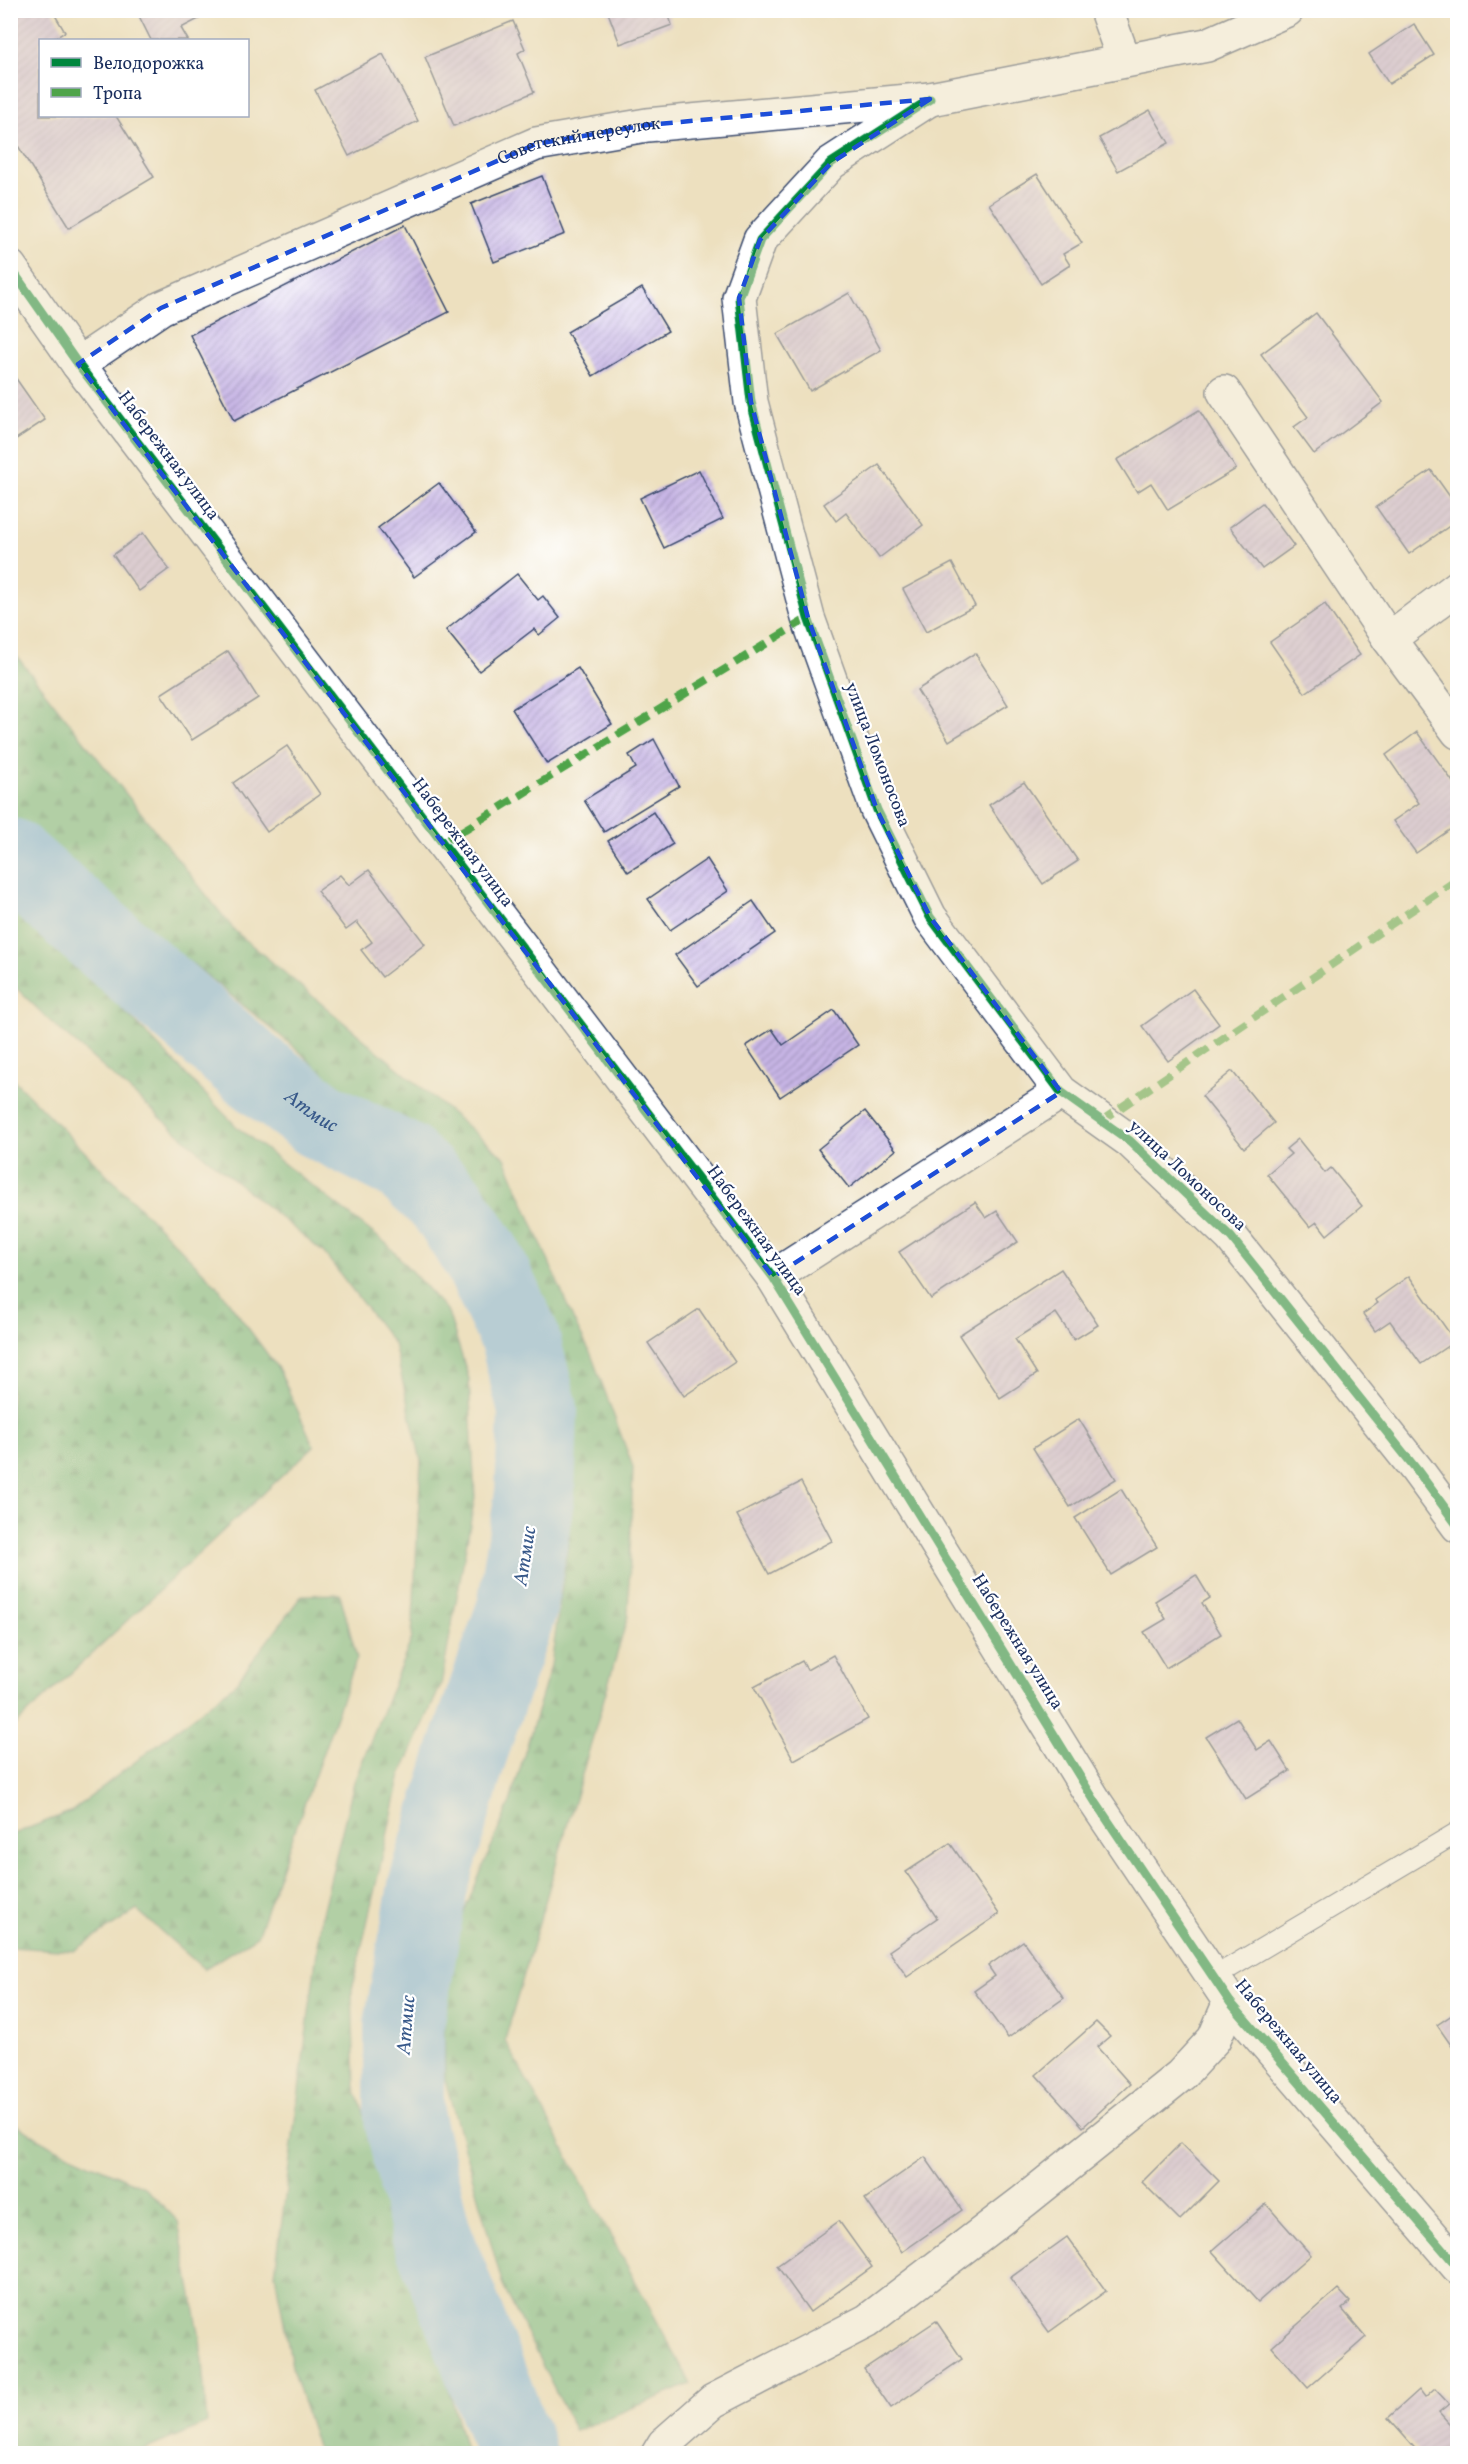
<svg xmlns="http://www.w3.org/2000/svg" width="1468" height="2464" font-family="Vollkorn,serif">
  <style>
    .forest { fill: url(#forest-firs); stroke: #427572; stroke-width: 1.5 }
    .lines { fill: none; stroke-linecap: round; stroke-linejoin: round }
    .river { stroke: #79b7ec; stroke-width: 80 }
    .building { fill: url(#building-hatch) }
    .service-casing { stroke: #3a4a6d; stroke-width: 22 }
    .minor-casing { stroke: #3a4a6d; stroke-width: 36 }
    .service { stroke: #fff; stroke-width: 20 }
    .minor { stroke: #fff; stroke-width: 33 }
    .quiet { stroke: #4fa44a; stroke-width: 8; stroke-dasharray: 15 8; stroke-linecap: butt }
    .cycleway-casing { stroke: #fff; stroke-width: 13 }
    .cycleway { stroke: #00873e; stroke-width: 9 }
    .marked { fill: none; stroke: #1d4ed8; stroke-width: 4.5; stroke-dasharray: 12 8; stroke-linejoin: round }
    .labels { text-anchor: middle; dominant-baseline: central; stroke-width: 4.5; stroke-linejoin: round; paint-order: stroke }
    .street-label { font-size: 18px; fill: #1b2f5e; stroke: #fff }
    .water-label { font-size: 20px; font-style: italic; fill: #375889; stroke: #fff }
  </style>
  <defs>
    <pattern id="forest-firs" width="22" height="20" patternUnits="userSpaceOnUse" patternTransform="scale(1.5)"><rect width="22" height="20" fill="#6abb86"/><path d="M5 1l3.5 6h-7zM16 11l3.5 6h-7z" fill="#569871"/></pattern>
    <pattern id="building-hatch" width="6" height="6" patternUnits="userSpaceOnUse" patternTransform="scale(1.5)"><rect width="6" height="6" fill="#c7b5e5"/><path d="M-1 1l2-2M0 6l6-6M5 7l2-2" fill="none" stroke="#a194bd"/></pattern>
  </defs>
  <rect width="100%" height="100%" fill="#fff"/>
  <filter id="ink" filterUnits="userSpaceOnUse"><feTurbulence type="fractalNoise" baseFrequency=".0167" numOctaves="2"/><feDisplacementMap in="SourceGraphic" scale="12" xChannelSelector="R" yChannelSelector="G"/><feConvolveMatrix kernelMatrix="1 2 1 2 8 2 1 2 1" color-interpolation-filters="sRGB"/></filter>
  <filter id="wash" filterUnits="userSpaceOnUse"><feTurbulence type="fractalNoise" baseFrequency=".008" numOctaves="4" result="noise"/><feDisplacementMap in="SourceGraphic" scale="24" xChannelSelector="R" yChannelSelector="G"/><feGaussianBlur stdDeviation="1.35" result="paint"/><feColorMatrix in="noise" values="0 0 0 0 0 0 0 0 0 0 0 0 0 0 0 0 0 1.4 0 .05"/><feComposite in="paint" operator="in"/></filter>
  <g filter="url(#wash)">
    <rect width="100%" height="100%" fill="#ede0bf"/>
    <!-- forest -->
    <g class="forest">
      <path d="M 11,649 L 235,931 L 505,1158 L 574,1321 L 591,1354 L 633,1467 L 628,1616 L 505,2040 L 691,2384 L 575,2431 L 503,2286 L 445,2080 L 444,2018 L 459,1924 L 510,1802 L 551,1665 L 569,1536 L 550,1406 L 529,1329 L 494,1251 L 441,1157 L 369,1119 L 300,1052 L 194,965 L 75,883 L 11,825 Z"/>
      <path d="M 11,908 L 108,994 L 238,1128 L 387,1244 L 448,1312 L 469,1379 L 475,1497 L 441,1685 L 401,1775 L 352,1989 L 355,2087 L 414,2258 L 466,2453 L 319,2453 L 293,2372 L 275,2274 L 322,1913 L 354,1782 L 412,1638 L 421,1461 L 394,1344 L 324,1253 L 200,1152 L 51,1022 L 11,983 Z"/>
      <path d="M 11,1077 L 218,1287 L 279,1370 L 314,1446 L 11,1729 Z"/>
      <path d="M 340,1594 L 357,1658 L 257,1936 L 204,1969 L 137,1910 L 74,1951 L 11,1947 L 11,1835 L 72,1811 L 235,1684 L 302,1595 Z"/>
      <path d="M 10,2121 L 51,2146 L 144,2187 L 178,2221 L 200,2338 L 207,2423 L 137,2453 L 11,2453 Z"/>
    </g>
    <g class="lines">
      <!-- river -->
      <path class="river" id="s1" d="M 10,858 L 252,1069 L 320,1120 L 402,1161 L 446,1202 L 483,1259 L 519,1336 L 538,1410 L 535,1493 L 517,1608 L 466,1757 L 428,1886 L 404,2025 L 404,2119 L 431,2233 L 517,2454"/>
    </g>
    <g id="blocks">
      <!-- building -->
      <g class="building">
        <path d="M 10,10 L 52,10 L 65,32 L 52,40 L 40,40 L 40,116 L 116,116 L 154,177 L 69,228 L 10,133 Z"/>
        <path d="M 136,10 L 216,10 L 181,28 L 188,40 L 151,40 Z"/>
        <path d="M 607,10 L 667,10 L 672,25 L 620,44 Z"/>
        <path d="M 513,21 L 525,49 L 518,53 L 534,92 L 454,126 L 425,57 Z"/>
        <path d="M 1414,24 L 1434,55 L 1389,84 L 1369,54 Z"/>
        <path d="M 383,54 L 418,121 L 349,156 L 315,90 Z"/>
        <path d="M 1150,110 L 1169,143 L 1118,171 L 1099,138 Z"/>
        <path d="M 1037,174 L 1082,243 L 1063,254 L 1070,265 L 1041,284 L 989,204 Z"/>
        <path d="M 542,176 L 565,234 L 494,262 L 471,204 Z"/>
        <path d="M 405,225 L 449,312 L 234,421 L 190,335 Z"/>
        <path d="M 642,288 L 668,331 L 593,376 L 567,332 Z"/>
        <path d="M 849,293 L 881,350 L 810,391 L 777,334 Z"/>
        <path d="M 1316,313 L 1383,402 L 1314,454 L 1294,427 L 1308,417 L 1261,354 Z"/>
        <path d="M 10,370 L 45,420 L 10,443 Z"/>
        <path d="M 1199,410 L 1236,469 L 1168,510 L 1151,483 L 1137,492 L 1117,460 Z"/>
        <path d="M 879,465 L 923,525 L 879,558 L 846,513 L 836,521 L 824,504 Z"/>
        <path d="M 699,470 L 723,519 L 664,548 L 640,498 Z"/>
        <path d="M 1431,470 L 1458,508 L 1458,520 L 1409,554 L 1376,507 Z"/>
        <path d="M 439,483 L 476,532 L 414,577 L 378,528 Z"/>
        <path d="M 1262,503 L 1294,546 L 1262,569 L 1230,527 Z"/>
        <path d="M 143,533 L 169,569 L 139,591 L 113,555 Z"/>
        <path d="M 952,563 L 975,606 L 926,632 L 903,589 Z"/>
        <path d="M 517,574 L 538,600 L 543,596 L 560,618 L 539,635 L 534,629 L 479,671 L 446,630 Z"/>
        <path d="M 1325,604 L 1360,655 L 1305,693 L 1270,642 Z"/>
        <path d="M 228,651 L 258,698 L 192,740 L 161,694 Z"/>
        <path d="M 975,653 L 1008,705 L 949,741 L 917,690 Z"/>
        <path d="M 578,668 L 612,724 L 547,764 L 512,709 Z"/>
        <path d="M 1417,732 L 1458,789 L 1458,824 L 1416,853 L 1393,821 L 1419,803 L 1386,755 Z"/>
        <path d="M 654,739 L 679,786 L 604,832 L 584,800 L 636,768 L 629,755 Z"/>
        <path d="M 287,746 L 320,794 L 267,832 L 233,783 Z"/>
        <path d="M 1024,782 L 1078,861 L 1043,884 L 989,805 Z"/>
        <path d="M 653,812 L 673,844 L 628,872 L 608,841 Z"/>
        <path d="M 707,859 L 728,891 L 670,930 L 648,899 Z"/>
        <path d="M 369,870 L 425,944 L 382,977 L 361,950 L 372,942 L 357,922 L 346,930 L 317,891 L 340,875 L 349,885 Z"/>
        <path d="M 753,901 L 775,933 L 698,986 L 675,955 Z"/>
        <path d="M 1193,989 L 1219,1024 L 1168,1061 L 1142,1026 Z"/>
        <path d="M 834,1010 L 858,1045 L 780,1097 L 746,1046 L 772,1029 L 783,1045 Z"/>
        <path d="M 1232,1071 L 1274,1123 L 1244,1148 L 1202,1096 Z"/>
        <path d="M 865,1111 L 896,1150 L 849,1188 L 818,1149 Z"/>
        <path d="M 1298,1139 L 1325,1173 L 1331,1168 L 1362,1206 L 1327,1235 L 1317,1222 L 1310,1227 L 1267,1174 L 1291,1154 L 1286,1149 Z"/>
        <path d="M 975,1202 L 986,1218 L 997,1211 L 1018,1242 L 931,1299 L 899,1252 Z"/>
        <path d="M 1061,1269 L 1098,1325 L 1074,1340 L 1056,1313 L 1015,1339 L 1037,1374 L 1000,1398 L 959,1335 Z"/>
        <path d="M 1409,1276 L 1455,1341 L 1421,1364 L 1390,1321 L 1375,1331 L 1363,1314 L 1378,1303 L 1375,1300 Z"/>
        <path d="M 699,1309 L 735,1362 L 684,1396 L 648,1343 Z"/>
        <path d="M 1079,1419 L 1116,1479 L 1070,1507 L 1033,1448 Z"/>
        <path d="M 801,1482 L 832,1541 L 769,1574 L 737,1515 Z"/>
        <path d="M 1121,1489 L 1157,1547 L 1111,1575 L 1075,1518 Z"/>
        <path d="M 1196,1575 L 1210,1598 L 1202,1603 L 1221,1634 L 1166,1668 L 1144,1632 L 1166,1619 L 1155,1601 Z"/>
        <path d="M 833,1655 L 868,1719 L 794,1760 L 754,1687 L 802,1661 L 807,1670 Z"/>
        <path d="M 1237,1718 L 1257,1750 L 1271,1741 L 1290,1771 L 1246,1799 L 1206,1737 Z"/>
        <path d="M 950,1843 L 999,1914 L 907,1977 L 889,1951 L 937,1918 L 906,1872 Z"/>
        <path d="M 1023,1941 L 1064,1998 L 1008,2038 L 974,1991 L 995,1976 L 988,1966 Z"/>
        <path d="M 1458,2011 L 1458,2055 L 1437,2025 Z"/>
        <path d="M 1096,2022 L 1110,2036 L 1097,2047 L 1130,2084 L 1083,2127 L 1036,2075 Z"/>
        <path d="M 1181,2143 L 1219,2181 L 1180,2220 L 1142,2182 Z"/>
        <path d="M 925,2157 L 962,2210 L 902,2252 L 865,2199 Z"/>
        <path d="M 1266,2204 L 1311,2255 L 1258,2302 L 1212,2251 Z"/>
        <path d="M 839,2221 L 872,2267 L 810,2312 L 777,2266 Z"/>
        <path d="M 1067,2237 L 1106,2291 L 1049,2332 L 1010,2278 Z"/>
        <path d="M 1338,2289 L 1350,2302 L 1342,2309 L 1366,2337 L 1308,2388 L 1272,2347 Z"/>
        <path d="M 936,2321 L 962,2359 L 891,2408 L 864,2369 Z"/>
        <path d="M 1435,2389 L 1449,2404 L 1439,2412 L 1458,2433 L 1458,2454 L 1420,2454 L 1388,2418 L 1419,2390 L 1425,2398 Z"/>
      </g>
    </g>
  </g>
  <g filter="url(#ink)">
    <use href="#blocks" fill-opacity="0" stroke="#3a4a6d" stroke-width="1.5"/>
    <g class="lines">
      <defs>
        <path id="service" d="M 1214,1977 L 1458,1832"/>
        <g id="minor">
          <path d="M 1106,10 L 1124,60"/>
          <path d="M 930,99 L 831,163 L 760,240 L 739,298 L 751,402 L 808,618 L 877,810 L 930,917 L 1061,1092 L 1130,1141 L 1231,1237 L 1417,1470 L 1458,1526"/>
          <path d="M 10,267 L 78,364 L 773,1277 L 1096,1803 L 1230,2002 L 1458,2267"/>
          <path id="s2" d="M 78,364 L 161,308 L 536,144 L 647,125 L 930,99 L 1207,45 L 1287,10"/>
          <path d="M 1224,392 L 1389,639 L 1458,732"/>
          <path d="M 1389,639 L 1458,587"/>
          <path d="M 773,1277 L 1061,1092"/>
          <path d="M 658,2454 L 664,2444 L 713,2401 L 867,2321 L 1024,2201 L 1181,2075 L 1214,2039 L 1230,2002"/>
        </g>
      </defs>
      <!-- service casing -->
      <use href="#service" class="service-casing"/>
      <!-- minor casing -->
      <use href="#minor" class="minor-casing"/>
      <!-- service -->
      <use href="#service" class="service"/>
      <!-- minor -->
      <use href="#minor" class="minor"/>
      <!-- quiet -->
      <g class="quiet">
        <path d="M 441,844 L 808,618"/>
        <path d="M 1101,1121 L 1458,879"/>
      </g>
      <defs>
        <g id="cycleway">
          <path d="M 930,99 L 831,163 L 760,240 L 739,298 L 751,402 L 808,618 L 877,810 L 930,917 L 1061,1092 L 1130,1141 L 1231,1237 L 1417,1470 L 1458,1526"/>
          <path d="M 10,267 L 78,364 L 773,1277 L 1096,1803 L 1230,2002 L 1458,2267"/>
        </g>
      </defs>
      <!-- cycleway casing -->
      <use href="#cycleway" class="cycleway-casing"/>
      <!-- cycleway -->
      <use href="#cycleway" class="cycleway"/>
    </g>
  </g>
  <!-- marked area -->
  <path d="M0 0H1468V2464H0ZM 930,99 L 831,163 L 760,240 L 739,298 L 751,402 L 808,618 L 877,810 L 930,917 L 1061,1092 L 773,1277 L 78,364 L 161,308 L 536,144 L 647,125 Z" fill="#ede0bf" fill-opacity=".55" fill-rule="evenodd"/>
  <path class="marked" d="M 930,99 L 831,163 L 760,240 L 739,298 L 751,402 L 808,618 L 877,810 L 930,917 L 1061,1092 L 773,1277 L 78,364 L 161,308 L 536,144 L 647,125 Z"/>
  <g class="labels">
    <!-- street labels -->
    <g class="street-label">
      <text stroke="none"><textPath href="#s2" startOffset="552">Советский переулок</textPath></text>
      <text transform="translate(168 456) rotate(53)">Набережная улица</text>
      <text transform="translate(877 755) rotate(69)">улица Ломоносова</text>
      <text transform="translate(462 843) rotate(53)">Набережная улица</text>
      <text transform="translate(1187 1176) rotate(43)">улица Ломоносова</text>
      <text transform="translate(756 1231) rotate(54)">Набережная улица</text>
      <text transform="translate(1017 1642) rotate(58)">Набережная улица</text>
      <text transform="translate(1288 2042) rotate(50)">Набережная улица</text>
    </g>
    <!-- water labels -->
    <g class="water-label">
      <text stroke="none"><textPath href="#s1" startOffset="394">Атмис</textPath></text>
      <text transform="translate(526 1556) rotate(-81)">Атмис</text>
      <text transform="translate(407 2025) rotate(-85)">Атмис</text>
    </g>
  </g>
  <!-- margin -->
  <rect width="1468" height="2464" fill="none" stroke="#fff" stroke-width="36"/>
  <!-- legend -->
  <rect x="39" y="39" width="210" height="78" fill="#ffffff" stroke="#a4acbf" stroke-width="1.5"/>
  <rect x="51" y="58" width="30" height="9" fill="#00873e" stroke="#a4acbf" stroke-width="1.5"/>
  <text x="93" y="69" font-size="18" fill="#1b2f5e">Велодорожка</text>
  <rect x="51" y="88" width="30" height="9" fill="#4fa44a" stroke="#a4acbf" stroke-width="1.5"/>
  <text x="93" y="99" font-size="18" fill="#1b2f5e">Тропа</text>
</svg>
